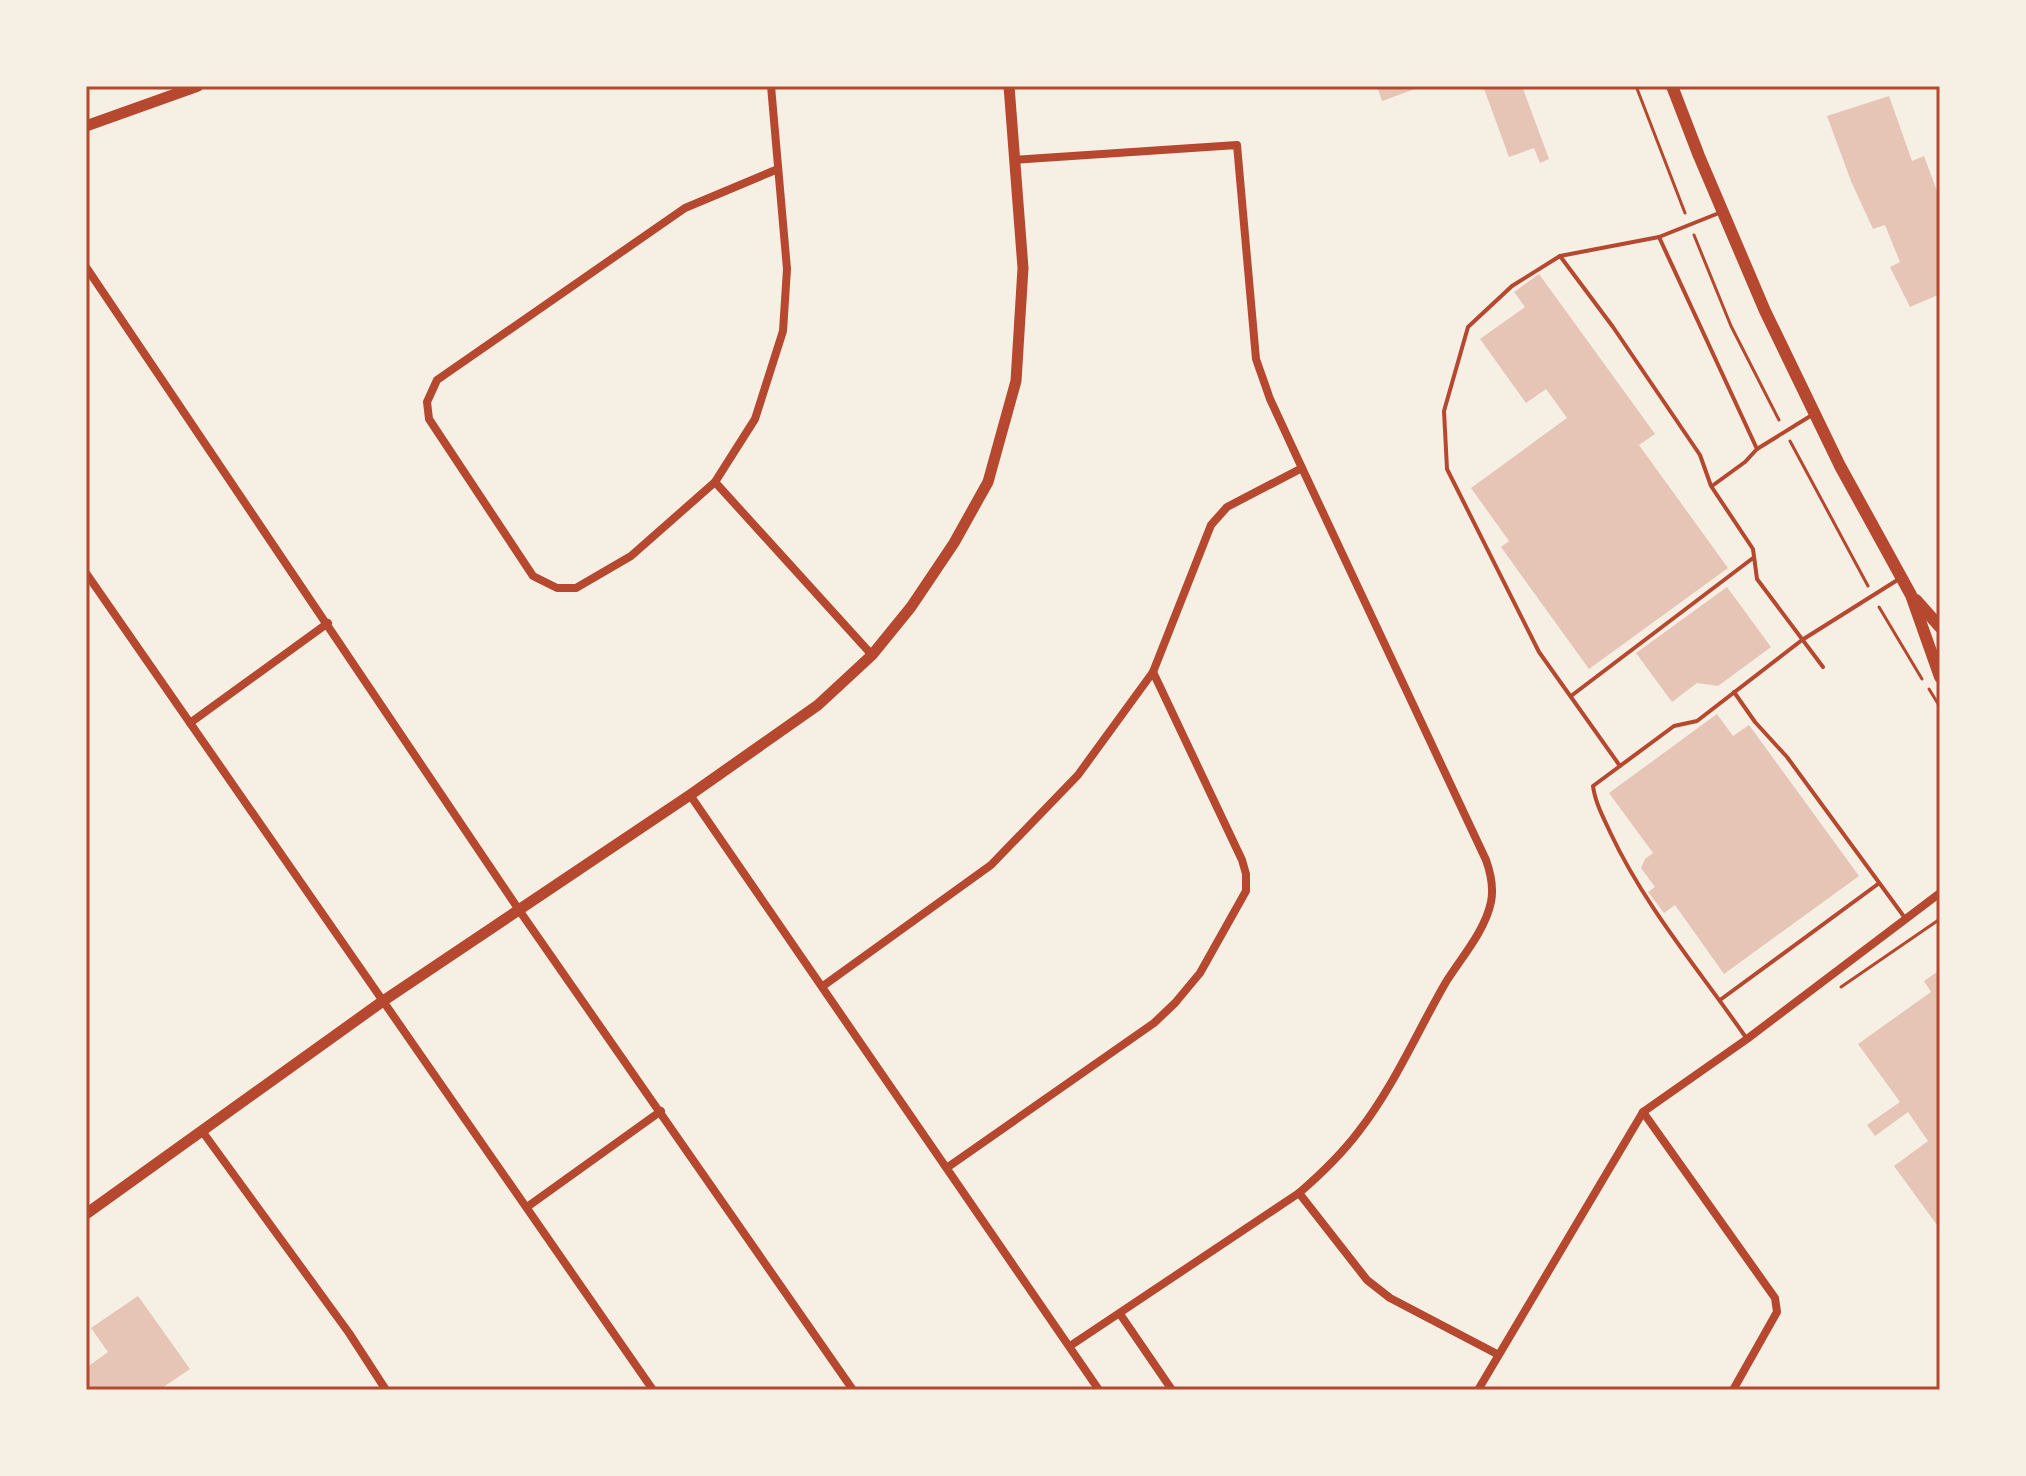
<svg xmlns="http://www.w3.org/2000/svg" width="2026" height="1476" font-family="'Roboto Condensed',sans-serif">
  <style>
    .building { fill: #e6c5b7 }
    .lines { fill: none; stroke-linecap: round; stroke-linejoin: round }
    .path { stroke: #b5482f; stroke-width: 3 }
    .service { stroke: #b5482f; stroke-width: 4 }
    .minor { stroke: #b5482f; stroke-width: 8 }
    .tertiary { stroke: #b5482f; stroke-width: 11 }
    .secondary { stroke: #b5482f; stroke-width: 12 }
    .neatline { fill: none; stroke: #b5482f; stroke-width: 3 }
  </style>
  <rect width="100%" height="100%" fill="#f6efe4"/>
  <!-- building -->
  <g class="building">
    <path d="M 1377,86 L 1423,86 L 1382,101 Z"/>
    <path d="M 1483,86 L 1522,86 L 1549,159 L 1540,163 L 1534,148 L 1509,157 Z"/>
    <path d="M 1889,96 L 1912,161 L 1924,156 L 1940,199 L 1940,294 L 1910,307 L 1890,267 L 1900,262 L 1885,225 L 1873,229 L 1851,181 L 1827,116 Z"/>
    <path d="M 1539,274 L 1655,434 L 1639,445 L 1728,568 L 1589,669 L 1501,547 L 1509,541 L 1471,488 L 1567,418 L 1546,389 L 1526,403 L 1480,339 L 1525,307 L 1514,292 Z"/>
    <path d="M 1727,587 L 1771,647 L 1718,686 L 1697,683 L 1672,702 L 1636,653 Z"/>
    <path d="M 1717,714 L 1733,736 L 1749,725 L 1859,876 L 1724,974 L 1675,905 L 1664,913 L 1648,892 L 1655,887 L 1641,868 L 1645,859 L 1653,853 L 1609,793 Z"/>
    <path d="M 1940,970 L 1940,1219 L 1937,1225 L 1894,1166 L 1928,1141 L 1908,1112 L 1875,1136 L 1867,1125 L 1900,1102 L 1858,1044 L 1931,992 L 1924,981 Z"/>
    <path d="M 138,1296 L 190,1369 L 159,1390 L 86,1390 L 86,1368 L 108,1352 L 91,1328 Z"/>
  </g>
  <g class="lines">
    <!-- path -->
    <g class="path">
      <path d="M 1636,86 L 1685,213"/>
      <path d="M 1694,235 L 1731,326 L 1779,420"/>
      <path d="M 1790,441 L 1868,586"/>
      <path d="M 1879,607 L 1922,679"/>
      <path d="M 1929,689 L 1940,707"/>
      <path d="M 1841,987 L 1940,919"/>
    </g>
    <!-- service -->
    <g class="service">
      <path d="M 1719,213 L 1659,237 L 1560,256 L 1613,327 L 1700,455 L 1711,486 L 1753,549 L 1757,579 L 1823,667"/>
      <path d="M 1659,237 L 1757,449"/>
      <path d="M 1560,256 L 1512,286 L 1468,327 L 1444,411 L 1447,469 L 1539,652 L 1620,766 L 1674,726 L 1697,721 L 1802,640 L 1899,579"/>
      <path d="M 1712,486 L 1745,462 L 1757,449 L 1812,415"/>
      <path d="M 1734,692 L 1755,722 L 1787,757 L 1905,918"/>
      <path d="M 1571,696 L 1753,558"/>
      <path d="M 1620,766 L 1593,786 C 1595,802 1603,817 1610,832 C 1645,907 1700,971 1747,1039"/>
      <path d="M 1720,1000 L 1878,884"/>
    </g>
    <!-- minor -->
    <g class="minor">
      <path d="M 771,86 L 787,269 L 783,331 L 755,419 L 715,482 L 631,556 L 576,588 L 557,588 L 533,576 L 429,419 L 427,402 L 437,380 L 685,208 L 778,169"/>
      <path d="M 1014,160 L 1237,145 L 1256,359 L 1270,399 L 1302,468 L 1486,860 C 1491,874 1494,887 1491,902 C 1485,931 1461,958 1446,982 C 1417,1032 1394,1086 1359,1131 C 1341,1155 1321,1174 1299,1193 L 1070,1346"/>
      <path d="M 86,267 L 519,910 L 853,1390"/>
      <path d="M 715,482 L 872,655"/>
      <path d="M 86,573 L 653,1390"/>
      <path d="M 190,723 L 328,623"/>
      <path d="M 690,795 L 1099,1390"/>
      <path d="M 823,986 L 991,865 L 1078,775 L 1153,672 L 1211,525 L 1227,507 L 1302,468"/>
      <path d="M 1643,1112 L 1775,1298 L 1777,1312 L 1733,1390"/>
      <path d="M 202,1131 L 349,1333 L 386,1390"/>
      <path d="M 948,1167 L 1154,1023 L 1175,1003 L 1200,973 L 1246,891 L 1246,874 L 1242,860 L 1153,672"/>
      <path d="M 1299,1193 L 1367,1280 L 1390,1298 L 1497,1354"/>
      <path d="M 527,1207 L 661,1111"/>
      <path d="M 1120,1314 L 1172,1390"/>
      <path d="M 1478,1390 L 1643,1112 L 1747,1039 L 1940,893"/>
    </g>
    <!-- tertiary -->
    <g class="tertiary">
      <path d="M 86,126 L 198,86"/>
      <path d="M 86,1214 L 383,1001 L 690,795 L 818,705 L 872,655 L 911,607 L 954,543 L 988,482 L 1016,381 L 1023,268 L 1009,86"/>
    </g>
    <!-- secondary -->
    <g class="secondary">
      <path d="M 1672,86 L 1699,156 L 1765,311 L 1840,466 L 1911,595 L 1940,677"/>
      <path d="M 1916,600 L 1940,627"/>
    </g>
  </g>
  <!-- border -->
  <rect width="2026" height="1476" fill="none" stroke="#f6efe4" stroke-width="176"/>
  <rect x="88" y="88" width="1850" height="1300" class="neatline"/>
</svg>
